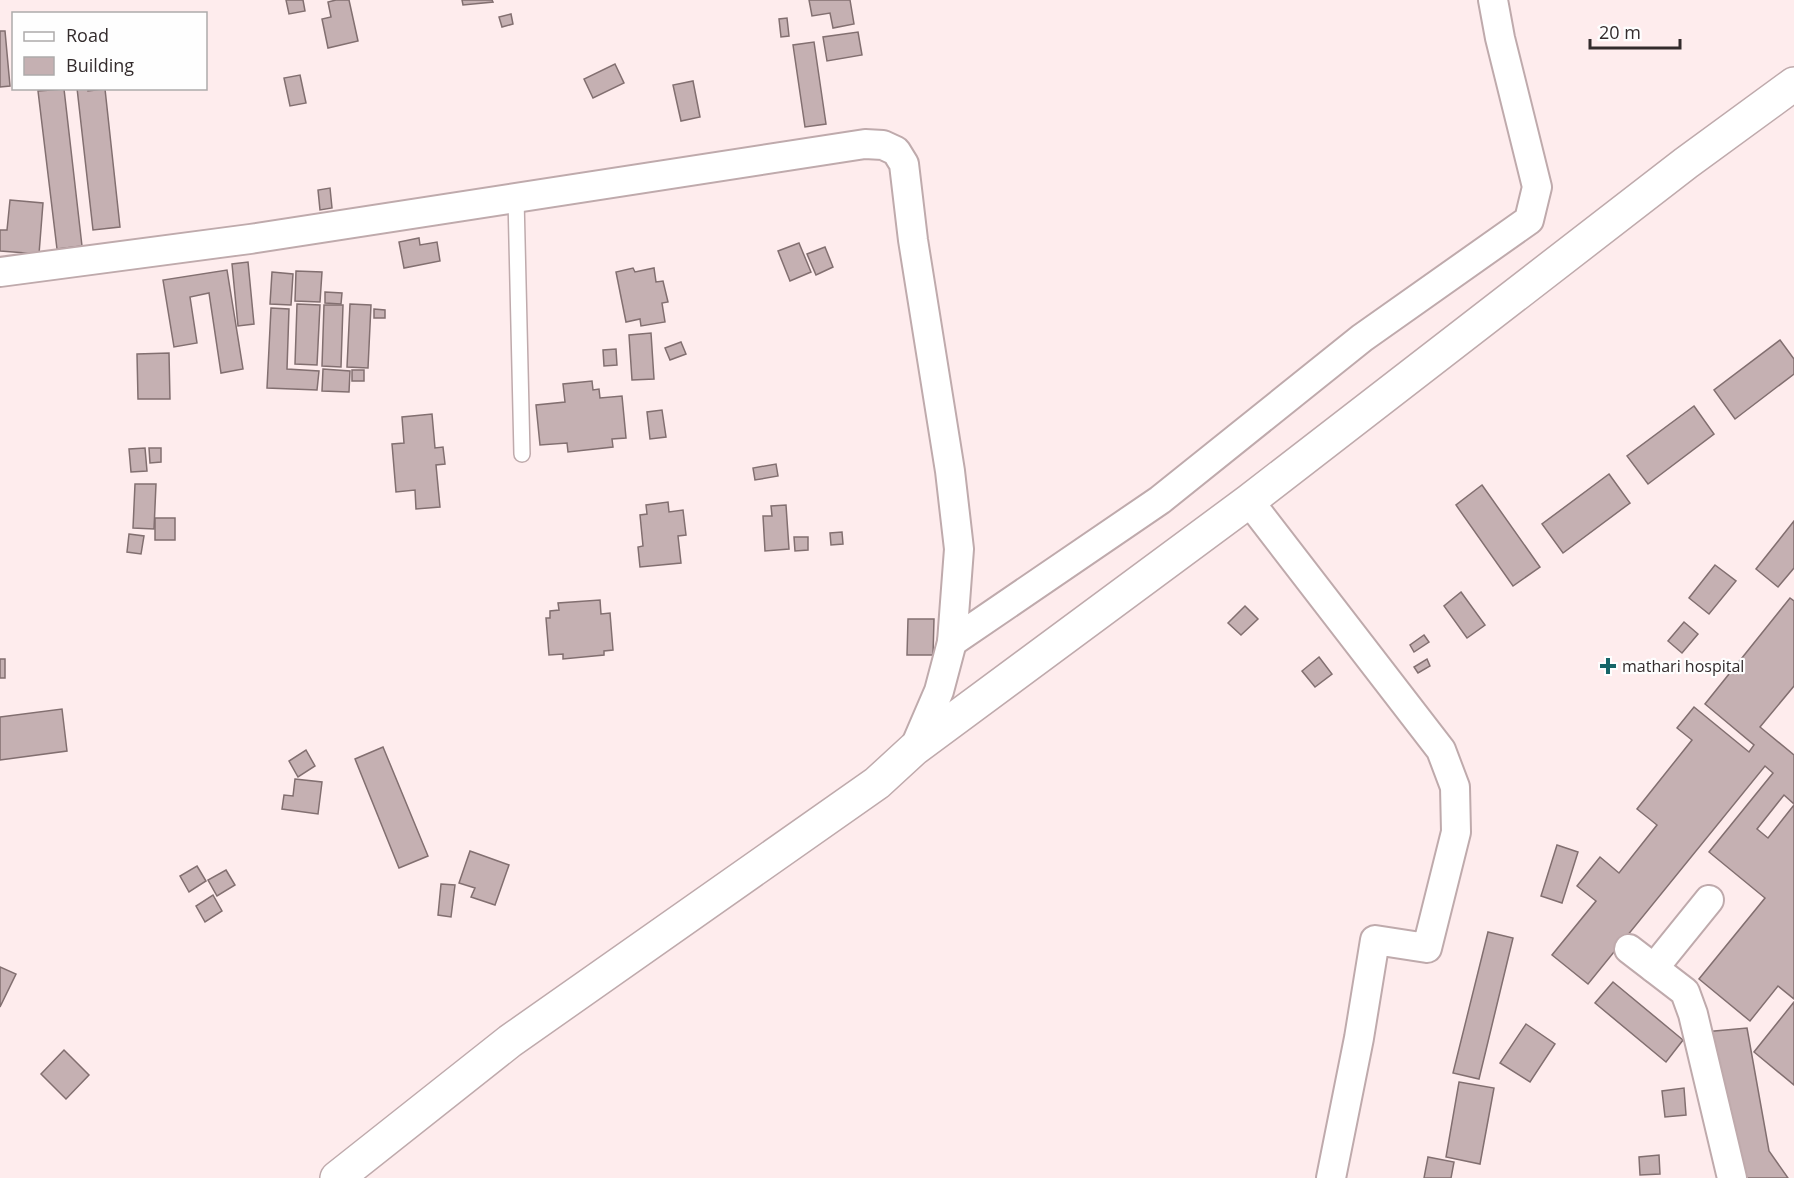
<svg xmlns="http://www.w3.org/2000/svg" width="1794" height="1178" font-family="'Open Sans',sans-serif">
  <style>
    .building { fill: #c5b0b2; stroke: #826f70; stroke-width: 1.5 }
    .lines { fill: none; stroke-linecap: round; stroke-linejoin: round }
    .service-casing { stroke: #bfaaac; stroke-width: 18 }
    .minor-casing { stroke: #bfaaac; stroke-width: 32 }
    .tertiary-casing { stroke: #bfaaac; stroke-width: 36 }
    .service { stroke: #fff; stroke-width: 15 }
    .minor { stroke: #fff; stroke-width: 28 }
    .tertiary { stroke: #fff; stroke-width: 33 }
    .poi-dot { fill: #166568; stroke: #fefefe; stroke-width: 2 }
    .labels { text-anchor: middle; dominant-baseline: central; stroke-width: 4.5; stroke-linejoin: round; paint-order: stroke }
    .poi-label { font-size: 16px; fill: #332b2c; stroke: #fefefe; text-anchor: start }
  </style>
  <rect width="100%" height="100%" fill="#feeced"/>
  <!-- building -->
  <g class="building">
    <path d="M 286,0 L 303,0 L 305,11 L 289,14 Z"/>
    <path d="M 336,0 L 349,0 L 358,41 L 328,48 L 322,19 L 331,17 L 328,2 Z"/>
    <path d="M 462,0 L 492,0 L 493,2 L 463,5 Z"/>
    <path d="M 809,0 L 850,0 L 854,24 L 833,28 L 830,13 L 812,16 Z"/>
    <path d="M 511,14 L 513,24 L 502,27 L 499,17 Z"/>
    <path d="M 787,18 L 789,36 L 781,37 L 779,19 Z"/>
    <path d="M 0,31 L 5,31 L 10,86 L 0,87 Z"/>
    <path d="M 858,32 L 862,55 L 827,61 L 823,37 Z"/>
    <path d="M 814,42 L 826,124 L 805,127 L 793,45 Z"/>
    <path d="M 615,64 L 624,83 L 593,98 L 584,79 Z"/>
    <path d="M 300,75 L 306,103 L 290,106 L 284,78 Z"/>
    <path d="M 693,81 L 700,117 L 681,121 L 673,85 Z"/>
    <path d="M 77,88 L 88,88 L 88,91 L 105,89 L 120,227 L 93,230 Z"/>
    <path d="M 64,89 L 82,246 L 57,249 L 38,91 Z"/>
    <path d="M 330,188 L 332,208 L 320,210 L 318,190 Z"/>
    <path d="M 10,200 L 43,203 L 39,254 L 0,251 L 0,230 L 7,230 Z"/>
    <path d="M 419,238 L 420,245 L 437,242 L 440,261 L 404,268 L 399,242 Z"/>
    <path d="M 799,243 L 811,272 L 790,281 L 778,251 Z"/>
    <path d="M 825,247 L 833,267 L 816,275 L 807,254 Z"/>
    <path d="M 248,262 L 254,324 L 238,326 L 232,264 Z"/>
    <path d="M 633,268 L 635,272 L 654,268 L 656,282 L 663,281 L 668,302 L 662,303 L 665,322 L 641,326 L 640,319 L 626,322 L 616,272 Z"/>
    <path d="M 227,270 L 243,369 L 221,373 L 209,293 L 190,297 L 197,343 L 174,347 L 163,280 Z"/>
    <path d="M 296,271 L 322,272 L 320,302 L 295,301 Z"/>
    <path d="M 272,272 L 293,274 L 291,305 L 270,304 Z"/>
    <path d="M 325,292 L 342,293 L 341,304 L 325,303 Z"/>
    <path d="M 297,304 L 320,305 L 317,365 L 295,364 Z"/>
    <path d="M 350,304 L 371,305 L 368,368 L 347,367 Z"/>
    <path d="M 324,305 L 343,305 L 341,367 L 322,366 Z"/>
    <path d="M 271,308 L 289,309 L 287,369 L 319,371 L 317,390 L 267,388 Z"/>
    <path d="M 374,309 L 385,310 L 385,318 L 374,318 Z"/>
    <path d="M 651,333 L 654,379 L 632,380 L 629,335 Z"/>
    <path d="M 1780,340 L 1794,359 L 1794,374 L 1735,419 L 1714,390 Z"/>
    <path d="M 681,342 L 686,354 L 670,360 L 665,348 Z"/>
    <path d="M 616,349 L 617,365 L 604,366 L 603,350 Z"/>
    <path d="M 169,353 L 170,399 L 138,399 L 137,354 Z"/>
    <path d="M 323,369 L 350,371 L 349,392 L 322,391 Z"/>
    <rect x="352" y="370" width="12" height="11"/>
    <path d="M 592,381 L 593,390 L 599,389 L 600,398 L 622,396 L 626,438 L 612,439 L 613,447 L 568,452 L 567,443 L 540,445 L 536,405 L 565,402 L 563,384 Z"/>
    <path d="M 1694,406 L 1714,434 L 1648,484 L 1627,456 Z"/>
    <path d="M 662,410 L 666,437 L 650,439 L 647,412 Z"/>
    <path d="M 432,414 L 435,448 L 443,447 L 445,464 L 436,465 L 440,507 L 416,509 L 415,490 L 396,492 L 392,444 L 404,443 L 402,417 Z"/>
    <path d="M 145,448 L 147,471 L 131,472 L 129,449 Z"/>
    <path d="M 149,448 L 161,448 L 161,462 L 150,463 Z"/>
    <path d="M 776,464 L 778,476 L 755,480 L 753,468 Z"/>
    <path d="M 1609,474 L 1630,503 L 1563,553 L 1542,524 Z"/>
    <path d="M 135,484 L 156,484 L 154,529 L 133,528 Z"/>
    <path d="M 1482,485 L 1540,567 L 1513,586 L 1456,505 Z"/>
    <path d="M 668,502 L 669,512 L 683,510 L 686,535 L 678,536 L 681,563 L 640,567 L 638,547 L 643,546 L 640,515 L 647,514 L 646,505 Z"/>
    <path d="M 786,505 L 789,549 L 765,551 L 763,516 L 772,516 L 771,506 Z"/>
    <rect x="155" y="518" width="20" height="22"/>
    <path d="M 1794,521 L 1794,568 L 1778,587 L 1756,569 Z"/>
    <path d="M 842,532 L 843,544 L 831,545 L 830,533 Z"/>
    <path d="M 129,534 L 144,536 L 141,554 L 127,552 Z"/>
    <path d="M 794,537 L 808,537 L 808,550 L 795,551 Z"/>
    <path d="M 1715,565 L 1736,581 L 1709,614 L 1689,598 Z"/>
    <path d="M 1461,592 L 1485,625 L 1467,638 L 1444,606 Z"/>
    <path d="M 1790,598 L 1794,601 L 1794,686 L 1760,727 L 1794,755 L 1794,804 L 1784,795 L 1757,829 L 1768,838 L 1794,805 L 1794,999 L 1778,986 L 1750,1021 L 1699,979 L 1765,898 L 1709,852 L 1773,773 L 1765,766 L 1588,984 L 1552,955 L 1596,901 L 1577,886 L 1600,857 L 1619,873 L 1657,825 L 1637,809 L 1692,740 L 1677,728 L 1694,707 L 1749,752 L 1754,745 L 1705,704 Z"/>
    <path d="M 600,600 L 601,614 L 610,613 L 613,650 L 604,651 L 604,655 L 563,659 L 563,654 L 549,655 L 546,618 L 550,618 L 550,611 L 559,610 L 558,603 Z"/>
    <path d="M 1245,606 L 1258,619 L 1241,635 L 1228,623 Z"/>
    <path d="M 908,619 L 934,619 L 933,655 L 907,655 Z"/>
    <path d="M 1684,622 L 1698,634 L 1682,653 L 1668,641 Z"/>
    <path d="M 1424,635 L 1429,642 L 1414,652 L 1410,645 Z"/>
    <path d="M 1319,657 L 1332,674 L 1315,687 L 1302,671 Z"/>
    <rect x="0" y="659" width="5" height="19"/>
    <path d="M 1427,659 L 1430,666 L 1418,673 L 1414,667 Z"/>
    <path d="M 62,709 L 67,751 L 0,760 L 0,717 Z"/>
    <path d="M 383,747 L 428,856 L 399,868 L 355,759 Z"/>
    <path d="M 306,750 L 315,766 L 298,777 L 289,761 Z"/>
    <path d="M 295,779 L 322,782 L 318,814 L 282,809 L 284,795 L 293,796 Z"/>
    <path d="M 1557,845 L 1578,852 L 1562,903 L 1541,896 Z"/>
    <path d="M 470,851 L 509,865 L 495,905 L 471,897 L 475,888 L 459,883 Z"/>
    <path d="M 197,866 L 206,881 L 189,892 L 180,876 Z"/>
    <path d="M 226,870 L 235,885 L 217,896 L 208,880 Z"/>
    <path d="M 441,884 L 455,885 L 451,917 L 438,915 Z"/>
    <path d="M 213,895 L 222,911 L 205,922 L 196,906 Z"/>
    <path d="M 1488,932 L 1513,938 L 1479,1079 L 1453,1073 Z"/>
    <path d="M 0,967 L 16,974 L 0,1007 Z"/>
    <path d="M 1613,982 L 1683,1040 L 1666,1062 L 1595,1003 Z"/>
    <path d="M 1794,1002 L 1794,1085 L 1754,1052 Z"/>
    <path d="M 1526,1024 L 1555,1044 L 1530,1082 L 1500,1063 Z"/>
    <path d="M 1747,1028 L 1769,1151 L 1788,1178 L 1736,1178 L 1704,1032 Z"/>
    <path d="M 64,1050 L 89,1075 L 66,1099 L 41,1074 Z"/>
    <path d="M 1459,1082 L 1494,1088 L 1480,1164 L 1446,1157 Z"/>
    <path d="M 1684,1088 L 1686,1115 L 1665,1117 L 1662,1091 Z"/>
    <path d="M 1659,1155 L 1660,1174 L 1640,1175 L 1639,1157 Z"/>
    <path d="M 1428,1157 L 1454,1162 L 1451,1178 L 1424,1178 Z"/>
  </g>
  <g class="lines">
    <defs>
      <path id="service" d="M 516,198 L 522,454"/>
      <g id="minor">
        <path d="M 0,272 L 250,239 L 865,144 L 883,145 L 896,151 L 904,164 L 913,240 L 950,471 L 959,549 L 952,642 L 939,691 L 914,749"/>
        <path d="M 1249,501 L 1441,750 L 1455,787 L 1456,832 L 1427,948 L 1375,940 L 1359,1038 L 1331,1178"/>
        <path d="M 952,642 L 1160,500 L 1362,338 L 1529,220 L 1537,187 L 1500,38 L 1493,0"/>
        <path d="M 1629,949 L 1685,992 L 1693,1014 L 1732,1178"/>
        <path d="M 1654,968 L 1709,900"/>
      </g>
      <path id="tertiary" d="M 337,1178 L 510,1041 L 877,783 L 914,749 L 1249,501 L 1686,163 L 1794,84"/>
    </defs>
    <!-- service casing -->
    <use href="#service" class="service-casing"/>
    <!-- minor casing -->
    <use href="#minor" class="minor-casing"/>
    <!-- tertiary casing -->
    <use href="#tertiary" class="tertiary-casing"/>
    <!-- service -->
    <use href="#service" class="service"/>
    <!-- minor -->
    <use href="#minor" class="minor"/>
    <!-- tertiary -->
    <use href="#tertiary" class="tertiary"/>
  </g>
  <!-- markers -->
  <path class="poi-dot" d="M1605 657h6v6h6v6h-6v6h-6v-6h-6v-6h6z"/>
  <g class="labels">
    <!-- poi labels -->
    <g class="poi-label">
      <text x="1622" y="666">mathari hospital</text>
    </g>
  </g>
  <!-- legend -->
  <rect x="12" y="12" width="195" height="78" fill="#fefefe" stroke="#adaaaa" stroke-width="1.5"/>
  <rect x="24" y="32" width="30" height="9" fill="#ffffff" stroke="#adaaaa" stroke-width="1.5"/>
  <text x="66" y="42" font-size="18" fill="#332b2c">Road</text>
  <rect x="24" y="57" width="30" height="18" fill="#c5b0b2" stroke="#adaaaa" stroke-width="1.5"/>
  <text x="66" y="72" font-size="18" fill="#332b2c">Building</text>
  <!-- scale -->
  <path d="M1590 39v9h90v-9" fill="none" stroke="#332b2c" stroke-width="3"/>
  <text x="1599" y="39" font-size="18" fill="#332b2c" stroke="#fefefe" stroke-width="4.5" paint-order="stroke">20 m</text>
</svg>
